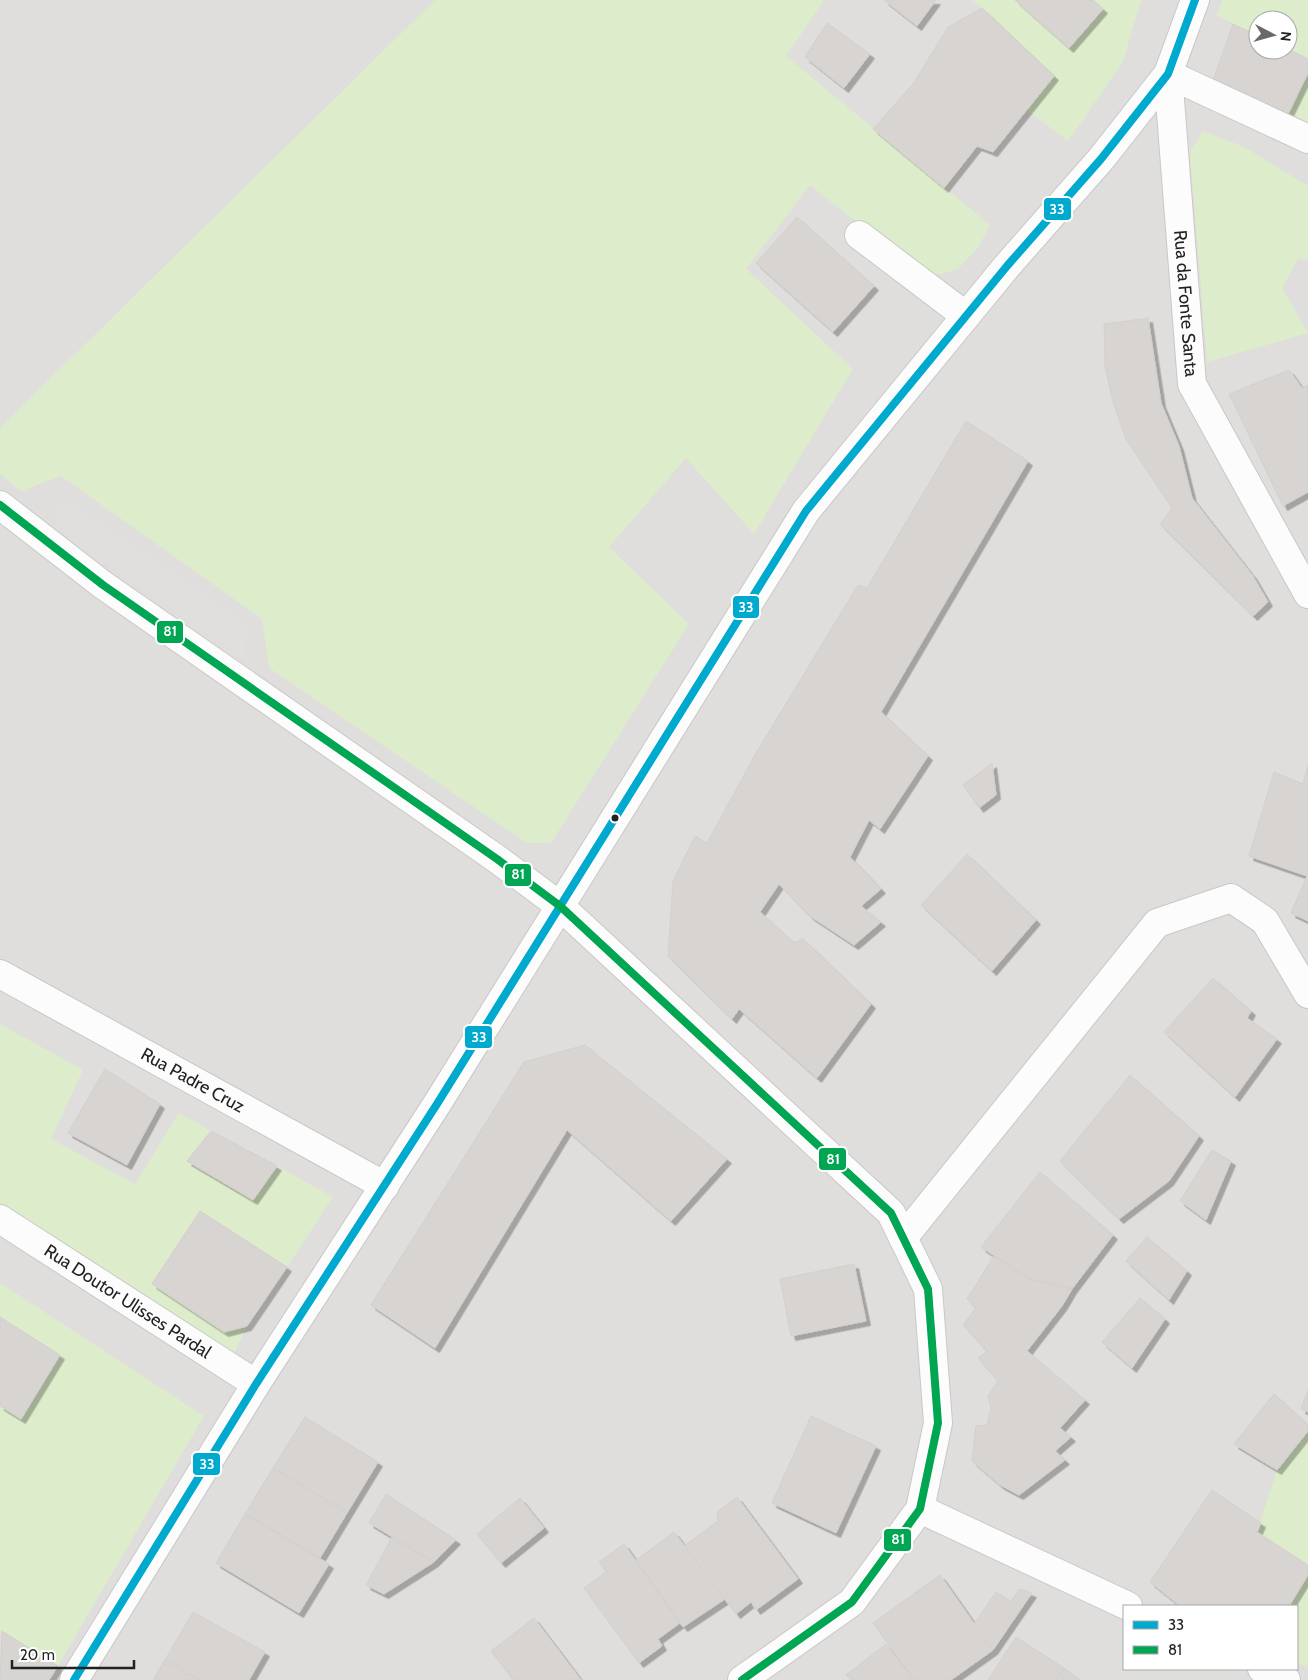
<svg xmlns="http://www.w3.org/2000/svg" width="1308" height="1680" font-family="Cabin,sans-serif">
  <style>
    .residential { fill: #dfdedc; fill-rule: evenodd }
    .grass { fill: #ddeccb }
    .parking { fill: #e0dfde }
    .building { fill: #d7d4d2; stroke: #d3d0cc; filter: url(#shadow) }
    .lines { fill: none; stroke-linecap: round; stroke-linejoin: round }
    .minor-casing { stroke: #c9c8c7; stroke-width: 30 }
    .minor { stroke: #fdfcfc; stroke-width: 28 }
    .bus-1-casing { stroke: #fff; stroke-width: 11 }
    .bus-2-casing { stroke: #fff; stroke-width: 11 }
    .bus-1 { stroke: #00a9ce; stroke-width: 8 }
    .bus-2 { stroke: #00a651; stroke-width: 8 }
    .bus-dot { fill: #222; stroke: #fff; stroke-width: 2 }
    .labels { text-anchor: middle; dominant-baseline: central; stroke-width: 4; stroke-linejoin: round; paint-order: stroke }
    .street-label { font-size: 18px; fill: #222; stroke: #fff }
    .line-badge { stroke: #fff; stroke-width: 2 }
    .badge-label { font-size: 14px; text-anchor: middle; font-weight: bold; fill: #fff }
  </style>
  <defs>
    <filter id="shadow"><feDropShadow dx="4.5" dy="4.5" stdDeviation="0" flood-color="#0004"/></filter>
  </defs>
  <rect width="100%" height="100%" fill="#f0eeeb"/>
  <!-- residential -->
  <path class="residential" d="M 0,0 L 1308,0 L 1308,1680 L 0,1680 ZM 1258,20 L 1288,20 L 1288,50 L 1258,50 ZM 1124,1606 L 1297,1606 L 1297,1669 L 1124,1669 Z"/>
  <!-- grass -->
  <g class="grass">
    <path d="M 435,0 L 824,0 L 786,56 L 990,225 L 979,246 L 958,269 L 927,278 L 810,185 L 746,269 L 853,369 L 754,534 L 686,458 L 609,547 L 689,624 L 551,843 L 527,843 L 269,668 L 262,619 L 61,476 L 21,491 L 0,474 L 0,428 Z"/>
    <path d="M 973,0 L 1015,0 L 1068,48 L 1103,10 L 1093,0 L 1141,0 L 1123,62 L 1068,141 L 1027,110 L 1054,76 Z"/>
    <path d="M 1222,0 L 1308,0 L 1308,58 L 1288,49 L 1288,20 L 1258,20 L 1258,35 L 1217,16 Z"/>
    <path d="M 1308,73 L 1308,126 L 1287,116 Z"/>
    <path d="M 1203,131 L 1244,147 L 1308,186 L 1308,260 L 1298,259 L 1282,288 L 1308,333 L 1207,362 L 1190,152 Z"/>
    <path d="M 0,1024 L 83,1070 L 51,1139 L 135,1184 L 179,1113 L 211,1131 L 187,1161 L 253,1200 L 277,1166 L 333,1197 L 287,1267 L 200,1211 L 152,1283 L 247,1326 L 231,1360 L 0,1211 Z"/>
    <path d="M 0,1283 L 204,1416 L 58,1666 L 2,1631 L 0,1634 Z"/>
    <path d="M 1308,1431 L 1308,1565 L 1257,1532 L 1277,1470 Z"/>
    <path d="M 1308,1575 L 1308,1668 L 1297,1663 L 1297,1606 L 1289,1606 Z"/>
  </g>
  <!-- parking -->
  <path class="parking" d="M 61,498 L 243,621 L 244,659 L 57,528 Z"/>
  <!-- building -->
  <g class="building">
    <path d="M 884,0 L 936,0 L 917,26 Z"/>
    <path d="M 1015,0 L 1093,0 L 1103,9 L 1069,48 Z"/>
    <path d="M 982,8 L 1054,76 L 993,152 L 977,146 L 944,188 L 873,129 L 913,84 L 948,27 Z"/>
    <path d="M 827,23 L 870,54 L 844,88 L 805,57 Z"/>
    <path d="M 1233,24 L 1258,36 L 1258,50 L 1288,49 L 1308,59 L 1308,73 L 1287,116 L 1213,80 Z"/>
    <path d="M 797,217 L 874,286 L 833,332 L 756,263 Z"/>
    <path d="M 1148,318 L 1161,403 L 1179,446 L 1192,498 L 1253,576 L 1268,602 L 1253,616 L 1160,524 L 1172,508 L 1126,439 L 1113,402 L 1105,366 L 1104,324 Z"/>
    <path d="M 1289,370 L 1302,388 L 1308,385 L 1308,492 L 1283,506 L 1229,394 Z"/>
    <path d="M 966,421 L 1028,461 L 881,712 L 928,756 L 880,829 L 869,820 L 850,857 L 881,889 L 861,906 L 881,922 L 854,945 L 810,916 L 779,884 L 760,912 L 794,943 L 803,939 L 871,1004 L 817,1078 L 739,1009 L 732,1019 L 668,956 L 673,881 L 695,836 L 707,843 L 756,753 L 858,585 L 867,588 Z"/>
    <path d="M 992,763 L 996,795 L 979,808 L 963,785 Z"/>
    <path d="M 1308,765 L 1308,921 L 1291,913 L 1307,876 L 1249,856 L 1274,772 L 1303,784 Z"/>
    <path d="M 967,854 L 1036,920 L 992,971 L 921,905 Z"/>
    <path d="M 1213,978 L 1251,1011 L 1247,1018 L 1277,1039 L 1235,1097 L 1164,1032 Z"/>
    <path d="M 585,1045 L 727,1159 L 671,1221 L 567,1130 L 435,1348 L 371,1305 L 524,1062 Z"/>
    <path d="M 105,1069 L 160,1104 L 127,1165 L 68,1133 Z"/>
    <path d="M 1130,1075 L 1199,1136 L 1169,1181 L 1119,1219 L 1060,1161 Z"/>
    <path d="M 211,1131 L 277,1166 L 253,1200 L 187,1161 Z"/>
    <path d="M 1212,1150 L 1231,1161 L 1206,1220 L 1180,1201 Z"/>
    <path d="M 1040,1172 L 1113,1235 L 1072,1289 L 1030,1279 L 981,1247 Z"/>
    <path d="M 200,1211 L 287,1267 L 247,1326 L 224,1332 L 152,1284 Z"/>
    <path d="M 1147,1237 L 1187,1271 L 1169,1300 L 1126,1261 Z"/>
    <path d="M 994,1256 L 1030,1279 L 1072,1289 L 1062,1306 L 1027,1351 L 1085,1400 L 1060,1428 L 1071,1437 L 1055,1451 L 1065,1460 L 1019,1495 L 1000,1485 L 972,1461 L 976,1426 L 987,1425 L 991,1408 L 988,1396 L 998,1381 L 978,1358 L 987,1351 L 963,1325 L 976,1308 L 967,1299 Z"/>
    <path d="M 854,1264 L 866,1321 L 791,1336 L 780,1279 Z"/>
    <path d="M 1140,1298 L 1165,1319 L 1132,1368 L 1102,1342 Z"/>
    <path d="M 0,1317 L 60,1355 L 21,1419 L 0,1406 Z"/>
    <path d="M 1308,1390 L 1308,1412 L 1301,1409 Z"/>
    <path d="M 1274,1394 L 1308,1425 L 1308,1431 L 1277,1470 L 1234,1444 Z"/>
    <path d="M 811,1416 L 876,1446 L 836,1533 L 772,1503 Z"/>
    <path d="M 305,1417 L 378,1462 L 347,1513 L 273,1468 Z"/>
    <path d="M 273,1468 L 347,1513 L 320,1558 L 245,1514 Z"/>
    <path d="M 1212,1490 L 1261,1523 L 1257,1532 L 1308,1565 L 1308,1575 L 1289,1606 L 1180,1606 L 1150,1582 Z"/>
    <path d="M 386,1494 L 456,1540 L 434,1562 L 369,1523 Z"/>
    <path d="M 737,1497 L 798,1579 L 756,1610 L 751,1602 L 736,1614 L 684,1546 L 718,1521 L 717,1512 Z"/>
    <path d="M 520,1498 L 544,1528 L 501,1563 L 477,1534 Z"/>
    <path d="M 245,1514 L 329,1564 L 299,1613 L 216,1563 Z"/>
    <path d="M 674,1532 L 725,1599 L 683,1627 L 636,1560 Z"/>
    <path d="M 392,1537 L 434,1562 L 384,1594 L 366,1585 Z"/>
    <path d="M 624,1544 L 680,1623 L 658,1639 L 662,1646 L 639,1663 L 584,1588 L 606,1572 L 599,1562 Z"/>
    <path d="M 940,1575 L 993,1650 L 951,1680 L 914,1680 L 873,1623 Z"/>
    <path d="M 1020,1589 L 1032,1593 L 993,1650 L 974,1624 L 996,1592 L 1011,1601 Z"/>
    <path d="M 193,1612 L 265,1652 L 249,1680 L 199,1680 L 165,1660 Z"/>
    <path d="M 534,1618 L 581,1680 L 513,1680 L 491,1651 Z"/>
    <path d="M 2,1631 L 58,1666 L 49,1680 L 0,1680 Z"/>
    <path d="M 1016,1637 L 1064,1668 L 1056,1680 L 988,1680 Z"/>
    <path d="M 886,1644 L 914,1680 L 851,1680 L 846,1675 Z"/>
    <path d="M 165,1660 L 199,1680 L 153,1680 Z"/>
    <path d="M 1064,1668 L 1080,1680 L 1056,1680 Z"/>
  </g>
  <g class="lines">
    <defs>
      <g id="minor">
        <path id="s1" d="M 1168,74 L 1192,384 L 1308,594"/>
        <path d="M 1168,74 L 1308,139"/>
        <path d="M 859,235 L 966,316"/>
        <path d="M 0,505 L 103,585 L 497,859 L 560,906 L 891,1213 L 928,1289 L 938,1423 L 920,1509 L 852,1602 L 742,1680"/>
        <path id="s2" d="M 0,974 L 385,1186"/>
        <path id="s3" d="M 0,1219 L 256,1384"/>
        <path d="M 903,1238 L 1157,923 L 1231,898 L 1265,921 L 1308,994"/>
        <path d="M 920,1509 L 1128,1606"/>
        <path d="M 1262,1669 L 1286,1680"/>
        <path d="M 74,1680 L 256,1384 L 437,1104 L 806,511 L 1007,266 L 1101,159 L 1168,74 L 1195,0"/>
      </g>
    </defs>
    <!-- minor casing -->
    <use href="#minor" class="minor-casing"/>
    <!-- minor -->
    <use href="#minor" class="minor"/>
    <defs>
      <path id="bus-1" d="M 74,1680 L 256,1384 L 437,1104 L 806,511 L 1007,266 L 1101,159 L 1168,74 L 1195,0"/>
      <path id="bus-2" d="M 0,505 L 103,585 L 497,859 L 560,906 L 891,1213 L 928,1289 L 938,1423 L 920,1509 L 852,1602 L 742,1680"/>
    </defs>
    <!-- bus-1 casing -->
    <use href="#bus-1" class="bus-1-casing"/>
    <!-- bus-2 casing -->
    <use href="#bus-2" class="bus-2-casing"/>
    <!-- bus-1 -->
    <use href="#bus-1" class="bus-1"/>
    <!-- bus-2 -->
    <use href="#bus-2" class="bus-2"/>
  </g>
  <!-- markers -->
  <circle class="bus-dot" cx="615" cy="818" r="4.5"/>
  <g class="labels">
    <!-- street labels -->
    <g class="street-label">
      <text stroke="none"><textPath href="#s1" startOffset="230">Rua da Fonte Santa</textPath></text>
      <text stroke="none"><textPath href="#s2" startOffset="220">Rua Padre Cruz</textPath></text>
      <text stroke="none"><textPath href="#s3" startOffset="152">Rua Doutor Ulisses Pardal</textPath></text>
    </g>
  </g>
  <g class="line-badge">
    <rect x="1043" y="197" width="29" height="24" rx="5" fill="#00a9ce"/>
    <rect x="732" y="595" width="28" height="24" rx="5" fill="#00a9ce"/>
    <rect x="156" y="620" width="28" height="24" rx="5" fill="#00a651"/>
    <rect x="504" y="863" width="28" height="24" rx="5" fill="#00a651"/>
    <rect x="464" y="1025" width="29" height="24" rx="5" fill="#00a9ce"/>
    <rect x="818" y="1147" width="29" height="24" rx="5" fill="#00a651"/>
    <rect x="192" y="1452" width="29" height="24" rx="5" fill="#00a9ce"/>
    <rect x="883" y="1528" width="29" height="24" rx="5" fill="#00a651"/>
  </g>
  <g class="badge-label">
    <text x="1057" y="214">33</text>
    <text x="746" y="612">33</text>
    <text x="170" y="636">81</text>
    <text x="518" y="879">81</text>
    <text x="479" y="1042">33</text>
    <text x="833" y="1164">81</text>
    <text x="207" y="1469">33</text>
    <text x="898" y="1544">81</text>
  </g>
  <!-- legend -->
  <rect x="1123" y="1605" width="175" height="65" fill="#ffffff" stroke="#a7a7a7"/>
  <rect x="1133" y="1621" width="25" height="8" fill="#00a9ce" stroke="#a7a7a7"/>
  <text x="1168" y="1630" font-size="15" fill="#222222">33</text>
  <rect x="1133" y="1646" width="25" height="8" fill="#00a651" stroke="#a7a7a7"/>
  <text x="1168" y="1655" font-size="15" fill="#222222">81</text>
  <!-- north arrow -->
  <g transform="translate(1273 35) rotate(96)"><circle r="24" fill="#ffffff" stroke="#a7a7a7"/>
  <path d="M0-4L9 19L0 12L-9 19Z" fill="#6a6968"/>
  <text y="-8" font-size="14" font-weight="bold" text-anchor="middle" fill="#222222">N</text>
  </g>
  <!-- scale -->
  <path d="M12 1660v8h122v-8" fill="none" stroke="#222222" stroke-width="2.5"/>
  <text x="20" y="1660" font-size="15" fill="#222222" stroke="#ffffff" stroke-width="4" paint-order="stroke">20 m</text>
</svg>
